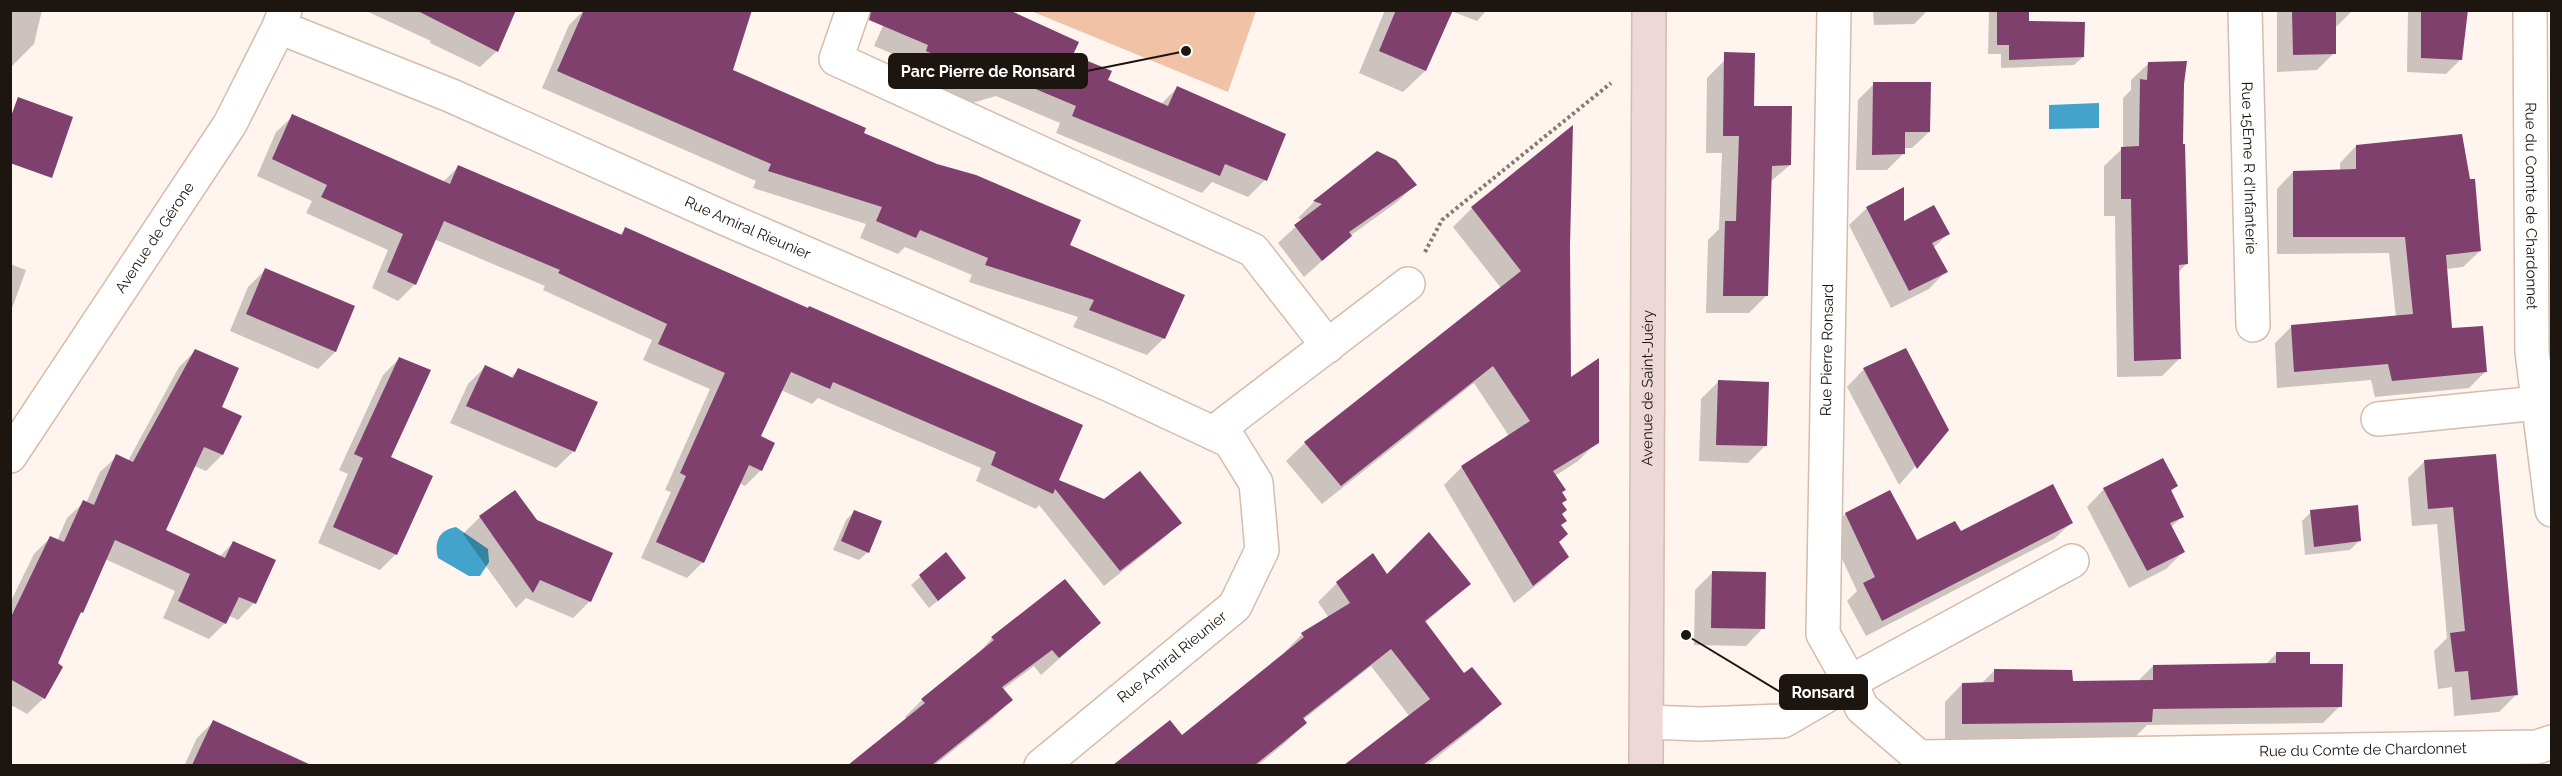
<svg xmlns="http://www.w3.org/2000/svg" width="2562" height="776" font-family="Raleway,sans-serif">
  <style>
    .green { fill: #f1c2a6 }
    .water { fill: #43a3ca }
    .shadow { fill: #0003 }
    .building { fill: #7f406e }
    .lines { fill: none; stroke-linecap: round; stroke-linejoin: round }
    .street-casing { stroke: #d5bcad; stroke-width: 36 }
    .secondary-casing { stroke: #d5bcad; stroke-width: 36 }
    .path { stroke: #837a74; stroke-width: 4; stroke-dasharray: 3 3; stroke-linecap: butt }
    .street { stroke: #fff; stroke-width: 33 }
    .secondary { stroke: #edd7d8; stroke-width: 33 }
    .labels { text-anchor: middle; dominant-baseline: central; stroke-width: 6; stroke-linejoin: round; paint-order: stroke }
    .street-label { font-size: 15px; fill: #1d150f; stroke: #fff }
    .leader { fill: none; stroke: #1d150f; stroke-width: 2 }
    .callout-dot { fill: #1d150f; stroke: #fff; stroke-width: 2 }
    .callout { fill: #1d150f; stroke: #1d150f; stroke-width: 2 }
    .callout-label { font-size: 16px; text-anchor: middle; font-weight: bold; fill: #fff }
  </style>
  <rect width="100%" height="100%" fill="#fff4ee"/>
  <!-- green -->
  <path class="green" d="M 1031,11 L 1256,10 L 1256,11 L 1228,92 Z"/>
  <!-- water -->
  <g class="water">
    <path d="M 2099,103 L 2099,128 L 2049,129 L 2049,105 Z"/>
    <path d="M 456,527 L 488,549 L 489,562 L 480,576 L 469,576 L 438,558 C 434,543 438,530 456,527 Z"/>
  </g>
  <!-- shadow -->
  <g class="shadow">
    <path d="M 10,10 L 42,10 L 34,44 L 12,66 L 10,65 Z"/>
    <path d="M 364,10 L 514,10 L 497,51 L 480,67 L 430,43 L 431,41 Z"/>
    <path d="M 584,10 L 731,70 L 862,134 L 1068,246 L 1164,338 L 1147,355 L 1073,327 L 1078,317 L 969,282 L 972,275 L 905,247 L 898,254 L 860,238 L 866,224 L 753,188 L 756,181 L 542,88 L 569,25 Z"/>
    <path d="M 890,10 L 1071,56 L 1106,81 L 1161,104 L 1177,88 L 1265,180 L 1248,197 L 1212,182 L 1202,193 L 1056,133 L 1060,123 L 996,96 L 972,103 L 924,81 L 926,75 L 910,68 L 912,62 L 874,46 Z"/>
    <path d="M 1385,10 L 1487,10 L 1477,21 L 1451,11 L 1425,71 L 1403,92 L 1359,73 Z"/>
    <path d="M 1856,10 L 1928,10 L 1914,24 L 1874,25 L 1873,12 Z"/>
    <path d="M 1989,10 L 2027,10 L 2027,22 L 2083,57 L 2074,65 L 2001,68 L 2001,54 L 1988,54 Z"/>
    <path d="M 2277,10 L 2353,10 L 2337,26 L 2334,26 L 2334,53 L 2317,70 L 2277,72 Z"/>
    <path d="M 2408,10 L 2466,10 L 2461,59 L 2446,74 L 2407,72 Z"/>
    <path d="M 1725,60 L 1790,165 L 1770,182 L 1766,296 L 1749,313 L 1706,313 L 1708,240 L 1719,229 L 1722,153 L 1706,153 L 1707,78 Z"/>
    <path d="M 2149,63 L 2182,84 L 2182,146 L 2186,264 L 2178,273 L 2179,359 L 2162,376 L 2117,377 L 2115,216 L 2104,216 L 2104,166 L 2123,148 L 2123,98 L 2131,90 L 2131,80 Z"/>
    <path d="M 1874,84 L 1929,132 L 1912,148 L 1903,148 L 1903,154 L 1887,170 L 1856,170 L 1858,100 Z"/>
    <path d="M 293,116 L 443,182 L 458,167 L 619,235 L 626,229 L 1057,480 L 1104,501 L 1180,523 L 1164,538 L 1104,586 L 1039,505 L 1036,509 L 976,481 L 981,468 L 818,398 L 812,404 L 781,390 L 759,437 L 761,470 L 745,486 L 739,483 L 703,562 L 687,578 L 641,558 L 671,492 L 665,490 L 710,389 L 643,360 L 652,340 L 543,290 L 545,286 L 434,239 L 414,285 L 398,301 L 372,288 L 388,250 L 306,213 L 312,201 L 257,176 L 276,132 Z"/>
    <path d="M 1572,128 L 1568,245 L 1569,379 L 1597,442 L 1578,461 L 1555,476 L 1564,490 L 1561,493 L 1558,543 L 1567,557 L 1549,575 L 1514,603 L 1444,485 L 1462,467 L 1509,436 L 1474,383 L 1322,504 L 1286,461 L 1305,443 L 1501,288 L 1453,227 L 1472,208 Z"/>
    <path d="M 2356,146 L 2480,251 L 2463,267 L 2446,269 L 2450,330 L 2485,372 L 2469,388 L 2375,397 L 2371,380 L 2277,388 L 2275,343 L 2292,326 L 2396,317 L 2389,253 L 2277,254 L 2277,189 L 2293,172 L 2340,171 L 2340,163 Z"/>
    <path d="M 1377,153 L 1415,185 L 1397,202 L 1350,236 L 1304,277 L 1278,243 L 1303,220 L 1298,218 L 1314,202 Z"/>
    <path d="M 1867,208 L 1903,224 L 1948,234 L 1933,248 L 1946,271 L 1929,289 L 1891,308 L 1849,225 Z"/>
    <path d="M 10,264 L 26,270 L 10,314 Z"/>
    <path d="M 265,270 L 353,307 L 335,352 L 318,369 L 230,331 L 248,287 Z"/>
    <path d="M 196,350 L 220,408 L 240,417 L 222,455 L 206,471 L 194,466 L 164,531 L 220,556 L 233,543 L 274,561 L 254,603 L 238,620 L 229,616 L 225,623 L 209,639 L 163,618 L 175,591 L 105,559 L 82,612 L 77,617 L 44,698 L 27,714 L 13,706 L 10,710 L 10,603 L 34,554 L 50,538 L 57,541 L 67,518 L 84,502 L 86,503 L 100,472 L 117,456 L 128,461 L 179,367 Z"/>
    <path d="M 399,359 L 389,458 L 396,554 L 380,570 L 318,543 L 348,474 L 339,470 L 383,375 Z"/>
    <path d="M 485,367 L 510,378 L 518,370 L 574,451 L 556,468 L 450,423 L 468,384 Z"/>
    <path d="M 1864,369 L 1947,430 L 1899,485 L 1847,387 Z"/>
    <path d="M 1718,382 L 1766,445 L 1748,463 L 1699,461 L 1701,399 Z"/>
    <path d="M 2494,456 L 2516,695 L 2499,712 L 2454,716 L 2452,687 L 2438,689 L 2434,651 L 2447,638 L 2437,524 L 2412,526 L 2408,478 L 2425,461 Z"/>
    <path d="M 2176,486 L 2170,492 L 2182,517 L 2171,527 L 2183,552 L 2166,569 L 2129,588 L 2087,507 L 2104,489 Z"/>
    <path d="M 515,492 L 590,601 L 573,618 L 526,598 L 516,608 L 463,534 L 480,517 Z"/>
    <path d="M 1890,492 L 1916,542 L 1961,533 L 2071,523 L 2054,539 L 1866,636 L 1847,601 L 1857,591 L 1829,531 L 1845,514 Z"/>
    <path d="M 854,512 L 868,552 L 859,560 L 833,550 L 846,520 Z"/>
    <path d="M 2311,512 L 2359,541 L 2350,550 L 2305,555 L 2302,521 Z"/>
    <path d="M 946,554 L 956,586 L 929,608 L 911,585 Z"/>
    <path d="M 1372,555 L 1387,576 L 1469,584 L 1425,623 L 1464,675 L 1500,703 L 1481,722 L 1426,766 L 1349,766 L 1410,717 L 1371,666 L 1303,720 L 1305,723 L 1286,742 L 1257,766 L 1116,766 L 1170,722 L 1182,738 L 1285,654 L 1284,653 L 1302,634 L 1329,618 L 1318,602 L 1337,583 Z"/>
    <path d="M 1712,573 L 1763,628 L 1746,646 L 1694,645 L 1695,590 Z"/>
    <path d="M 1099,623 L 1041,675 L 1034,666 L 1002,690 L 1011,700 L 993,718 L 934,766 L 850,766 L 907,720 L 905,717 L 922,700 L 976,656 L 992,638 Z"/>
    <path d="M 2277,653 L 2309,665 L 2340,706 L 2323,723 L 2147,725 L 2133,739 L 1945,741 L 1945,702 L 1962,684 L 1981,684 L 1994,671 L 2071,683 L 2138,681 L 2153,666 L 2265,665 Z"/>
    <path d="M 213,722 L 267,747 L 258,766 L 184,766 L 197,738 Z"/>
  </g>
  <!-- building -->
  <g class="building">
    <path d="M 416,10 L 516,10 L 498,52 Z"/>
    <path d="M 584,10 L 752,10 L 733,70 L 866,128 L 864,133 L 937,164 L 976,175 L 1081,220 L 1070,245 L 1185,295 L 1165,339 L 1089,310 L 1094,300 L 985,265 L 988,258 L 920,230 L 916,238 L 876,221 L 882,207 L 768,171 L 771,164 L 557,71 Z"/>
    <path d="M 871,10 L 1009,10 L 1079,42 L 1073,55 L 1112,71 L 1108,80 L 1168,106 L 1177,86 L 1286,134 L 1267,181 L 1225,164 L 1220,176 L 1072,116 L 1076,106 L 1014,80 L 989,87 L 940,64 L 942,58 L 926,51 L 928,45 L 869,20 Z"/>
    <path d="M 1396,10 L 1453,10 L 1426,71 L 1379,51 Z"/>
    <path d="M 1997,10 L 2029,10 L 2029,21 L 2085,22 L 2084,57 L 2009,60 L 2009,45 L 1997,45 Z"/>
    <path d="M 2292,10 L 2336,10 L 2336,54 L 2293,55 Z"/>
    <path d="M 2421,10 L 2468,10 L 2462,60 L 2421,58 Z"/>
    <path d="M 1724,52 L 1755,53 L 1754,106 L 1792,106 L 1791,165 L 1772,166 L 1768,296 L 1723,296 L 1725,221 L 1736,221 L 1739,136 L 1723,136 Z"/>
    <path d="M 2187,61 L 2184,84 L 2183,144 L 2185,144 L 2188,264 L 2179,265 L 2181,359 L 2134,361 L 2131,199 L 2121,199 L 2121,147 L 2139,146 L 2140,79 L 2147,80 L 2148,62 Z"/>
    <path d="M 1873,82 L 1931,82 L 1930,132 L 1905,132 L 1905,154 L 1872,155 Z"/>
    <path d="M 18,97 L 73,117 L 52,178 L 10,163 L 10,119 Z"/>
    <path d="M 292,114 L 450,184 L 458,165 L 622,235 L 625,227 L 808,308 L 809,306 L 1083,425 L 1059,480 L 1104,499 L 1140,471 L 1182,523 L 1120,571 L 1055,489 L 1053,494 L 991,465 L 996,452 L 833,382 L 830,389 L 791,372 L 761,436 L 775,443 L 762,471 L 749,465 L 704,563 L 656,542 L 686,476 L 680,473 L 725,373 L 658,344 L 667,324 L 558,273 L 560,270 L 444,221 L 416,285 L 387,272 L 403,234 L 321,197 L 327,185 L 272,159 Z"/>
    <path d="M 1573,125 L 1570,245 L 1571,377 L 1599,358 L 1599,443 L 1553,471 L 1566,490 L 1562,492 L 1567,500 L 1562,503 L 1567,510 L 1562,514 L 1567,521 L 1561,525 L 1568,534 L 1559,542 L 1569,557 L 1533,586 L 1461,466 L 1530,421 L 1493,366 L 1341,486 L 1304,442 L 1521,271 L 1471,207 Z"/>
    <path d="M 2462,134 L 2470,179 L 2475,179 L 2481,251 L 2446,255 L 2452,328 L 2483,326 L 2487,372 L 2392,381 L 2388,364 L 2294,372 L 2291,325 L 2413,314 L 2405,237 L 2293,237 L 2293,171 L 2356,169 L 2356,145 Z"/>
    <path d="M 1377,151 L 1396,160 L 1417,185 L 1349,232 L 1352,236 L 1322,261 L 1294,225 L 1322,204 L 1313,201 Z"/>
    <path d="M 1904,187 L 1904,221 L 1934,205 L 1950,234 L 1932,243 L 1948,272 L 1909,291 L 1866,207 Z"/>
    <path d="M 265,268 L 355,306 L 336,352 L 246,314 Z"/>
    <path d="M 1906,348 L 1949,430 L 1917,469 L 1863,368 Z"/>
    <path d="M 195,349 L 239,368 L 222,407 L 242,416 L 223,455 L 204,447 L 166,530 L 225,558 L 233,541 L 276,560 L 256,604 L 239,597 L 226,624 L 178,601 L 190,574 L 115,540 L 83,613 L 81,612 L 58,663 L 63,667 L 45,699 L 10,679 L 10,619 L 50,536 L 64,542 L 83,500 L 94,505 L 116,454 L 133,462 Z"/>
    <path d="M 399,357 L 431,370 L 391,457 L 433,476 L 397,555 L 333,527 L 363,458 L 354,454 Z"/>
    <path d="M 485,365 L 513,378 L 518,368 L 598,402 L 575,452 L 466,406 Z"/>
    <path d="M 1718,380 L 1769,382 L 1767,446 L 1716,445 Z"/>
    <path d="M 2496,454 L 2518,695 L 2471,700 L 2468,671 L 2455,672 L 2450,633 L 2465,631 L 2453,507 L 2428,509 L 2424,460 Z"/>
    <path d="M 2163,458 L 2178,486 L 2171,490 L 2184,517 L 2170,523 L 2185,552 L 2147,571 L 2103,488 Z"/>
    <path d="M 2053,484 L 2073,523 L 1882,621 L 1863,583 L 1875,577 L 1845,513 L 1890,490 L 1917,540 L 1955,521 L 1961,531 Z"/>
    <path d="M 515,490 L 537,520 L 613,553 L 591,602 L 540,580 L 533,593 L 479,516 Z"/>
    <path d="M 2358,505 L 2361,541 L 2314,547 L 2310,510 Z"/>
    <path d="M 854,510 L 882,521 L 869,553 L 841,541 Z"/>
    <path d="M 1429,532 L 1471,584 L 1425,621 L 1464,673 L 1472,667 L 1502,704 L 1423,765 L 1344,765 L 1430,699 L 1391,649 L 1303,718 L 1307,723 L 1255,765 L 1113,765 L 1170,720 L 1182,735 L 1304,637 L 1301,633 L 1350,603 L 1336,582 L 1373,553 L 1387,574 Z"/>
    <path d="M 946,552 L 966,578 L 938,601 L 919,575 Z"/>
    <path d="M 1712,571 L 1766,572 L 1765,629 L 1711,628 Z"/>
    <path d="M 1065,579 L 1101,623 L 1059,658 L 1052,650 L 1002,687 L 1013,700 L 932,765 L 848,765 L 925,703 L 921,699 L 994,640 L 991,637 Z"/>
    <path d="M 2276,652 L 2310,652 L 2310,664 L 2343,664 L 2342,707 L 2153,709 L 2152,722 L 1962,724 L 1962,683 L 1994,682 L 1994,669 L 2072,670 L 2073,681 L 2153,680 L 2153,665 L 2276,663 Z"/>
    <path d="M 213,720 L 311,765 L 192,765 Z"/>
  </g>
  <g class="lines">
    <defs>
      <g id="street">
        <path d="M 853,10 L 836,59 L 1253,250 L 1328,346"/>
        <path id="s1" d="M 1834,10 L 1823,634 L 1850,682 L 1862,708 L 1919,757 L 2537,747 L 2552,742"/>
        <path id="s2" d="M 2245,10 L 2253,325"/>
        <path id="s3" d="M 2530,10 L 2532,352 L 2552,510"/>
        <path id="s4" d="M 279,27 L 452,96 L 724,218 L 1110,385 L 1230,441 L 1256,483 L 1262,550 L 1235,606 L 1041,766"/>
        <path d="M 2378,419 L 2538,403"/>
        <path d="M 1213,433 L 1408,284"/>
        <path id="s5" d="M 10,456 L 230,124 L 279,27 L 285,10"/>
        <path d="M 1647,722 L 1701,724 L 1783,721 L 1850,682 L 2072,561"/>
      </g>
      <g id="secondary">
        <path id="s6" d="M 1646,766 L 1649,10"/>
      </g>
    </defs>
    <!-- street casing -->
    <use href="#street" class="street-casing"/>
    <!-- secondary casing -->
    <use href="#secondary" class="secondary-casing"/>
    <!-- path -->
    <path class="path" d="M 1425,252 L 1442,220 L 1611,83"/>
    <!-- street -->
    <use href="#street" class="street"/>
    <!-- secondary -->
    <use href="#secondary" class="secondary"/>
  </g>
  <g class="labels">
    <!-- street labels -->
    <g class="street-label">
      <text stroke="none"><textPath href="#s2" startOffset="158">Rue 15Eme R d'Infanterie</textPath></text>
      <text stroke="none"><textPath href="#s3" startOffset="196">Rue du Comte de Chardonnet</textPath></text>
      <text stroke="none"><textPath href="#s4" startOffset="510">Rue Amiral Rieunier</textPath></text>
      <text stroke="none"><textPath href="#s5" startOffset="262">Avenue de Gérone</textPath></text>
      <text transform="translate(1827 350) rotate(-89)">Rue Pierre Ronsard</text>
      <text stroke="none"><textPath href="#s6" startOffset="378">Avenue de Saint-Juéry</textPath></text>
      <text transform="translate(1172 657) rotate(-39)">Rue Amiral Rieunier</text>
      <text stroke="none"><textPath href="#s1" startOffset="1227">Rue du Comte de Chardonnet</textPath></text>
    </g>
  </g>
  <!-- callouts -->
  <path class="leader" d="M1186 51L1087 71M1686 635L1780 692"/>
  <g class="callout-dot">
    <circle cx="1186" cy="51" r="6"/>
    <circle cx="1686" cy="635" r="6"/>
  </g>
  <g class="callout">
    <rect x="889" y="54" width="198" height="34" rx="6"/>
    <rect x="1780" y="675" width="87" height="34" rx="6"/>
  </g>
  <g class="callout-label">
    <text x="988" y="77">Parc Pierre de Ronsard</text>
    <text x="1823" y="698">Ronsard</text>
  </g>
  <!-- border -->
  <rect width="2562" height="776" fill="none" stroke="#1d150f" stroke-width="24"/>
</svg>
